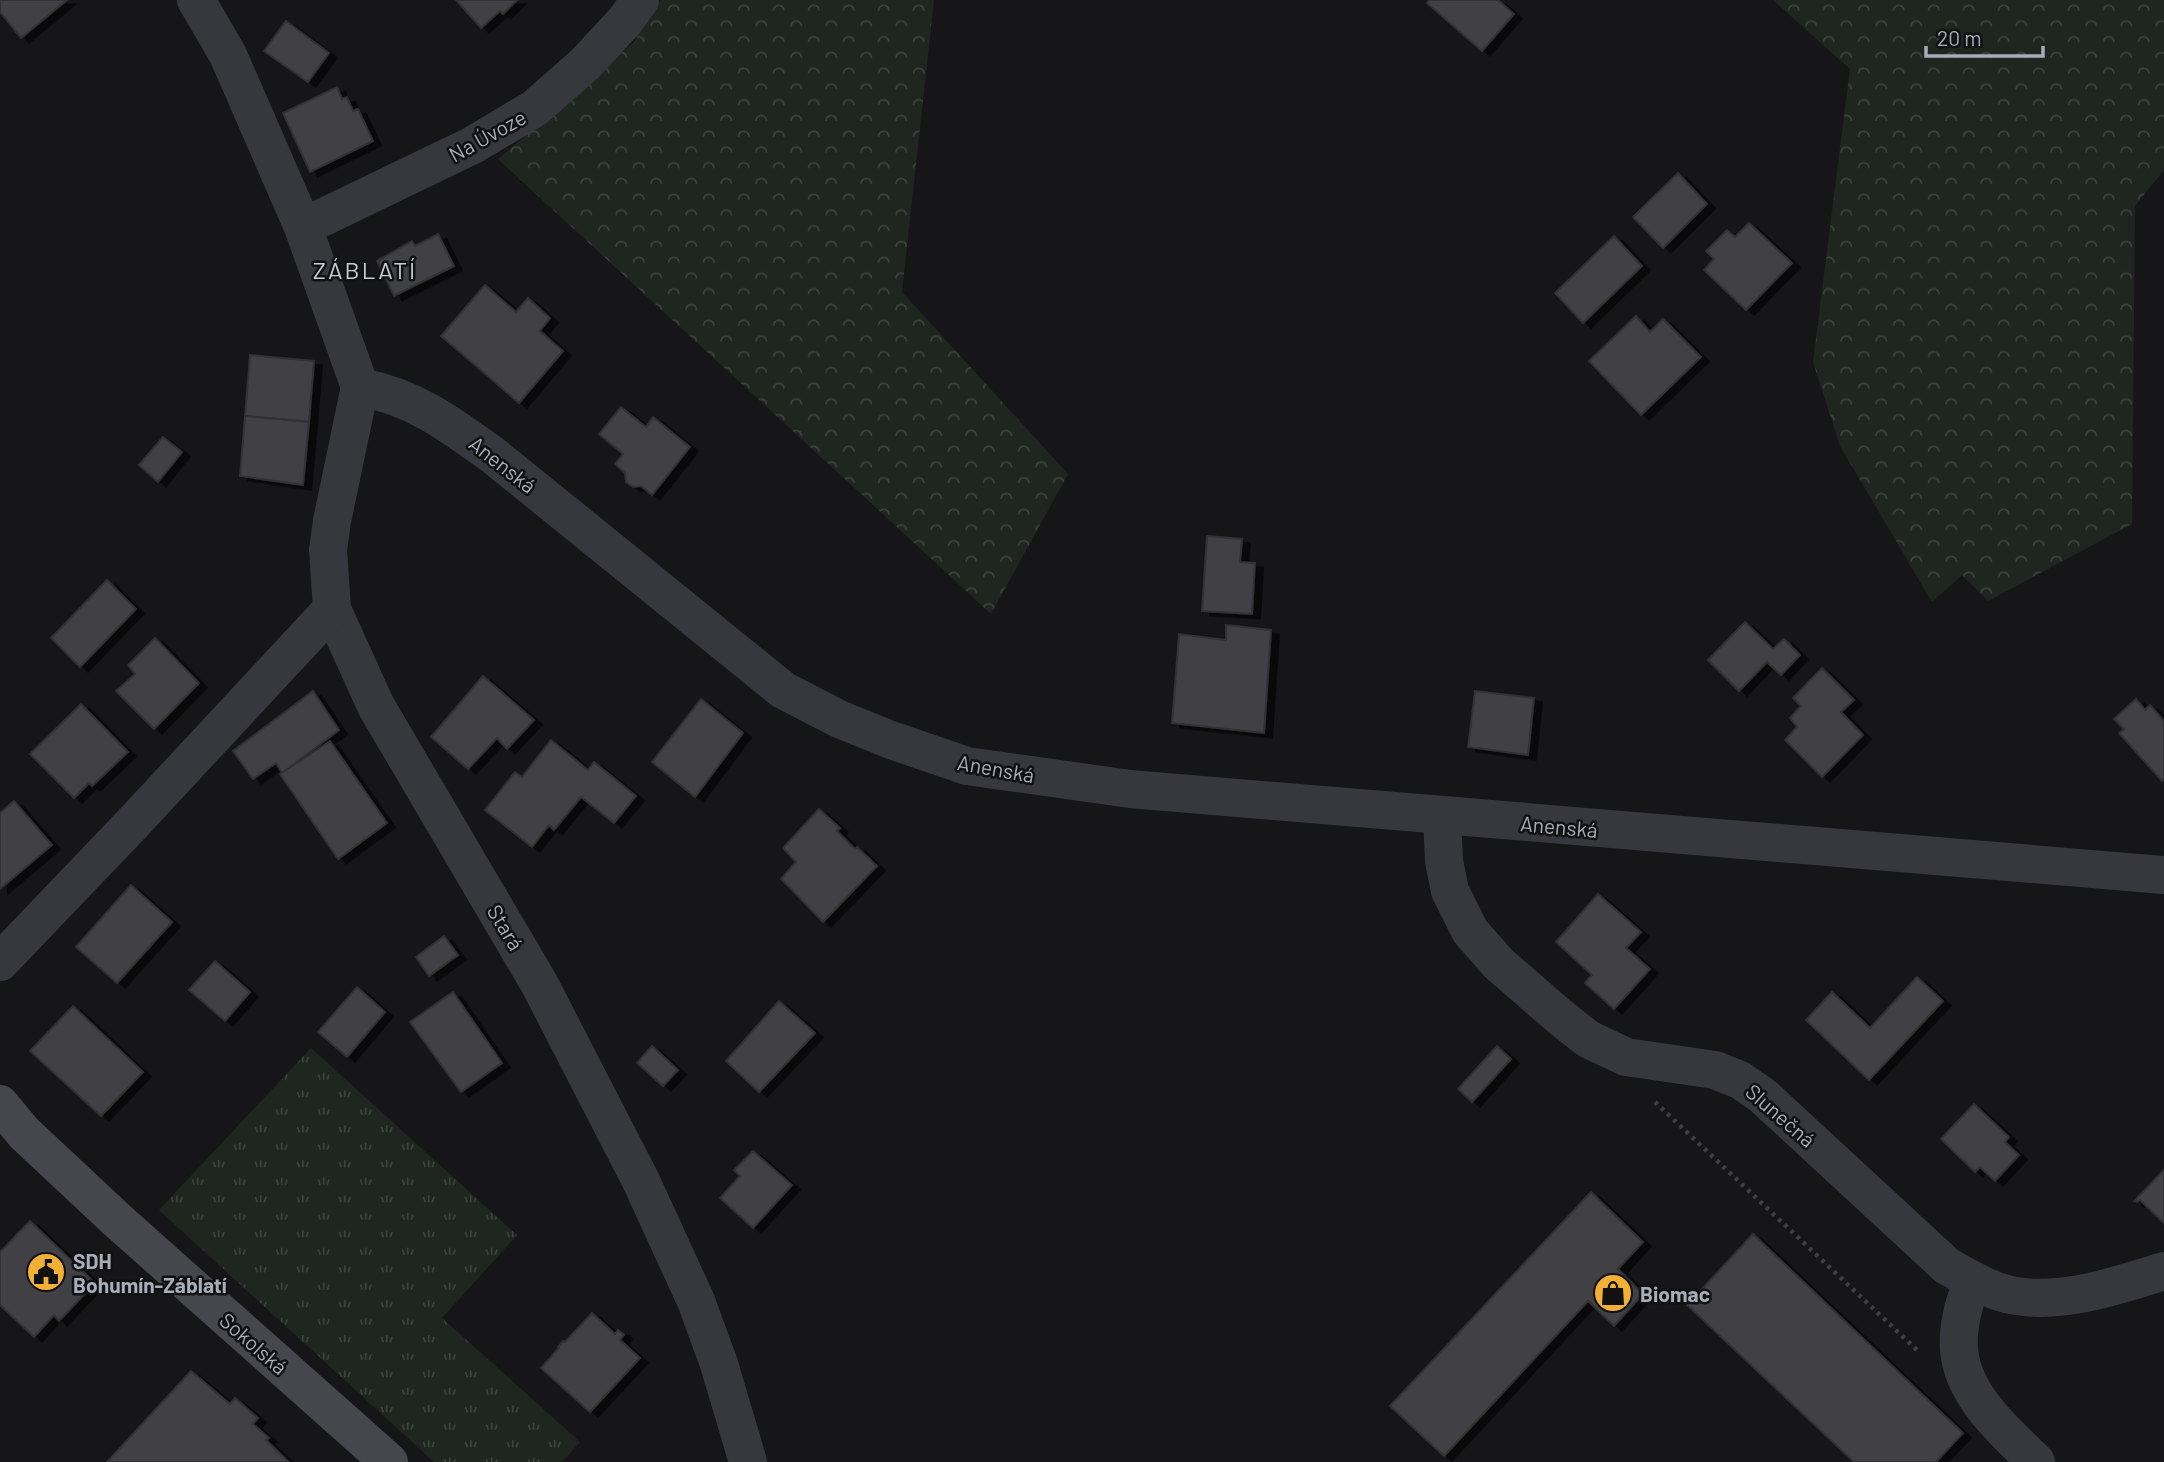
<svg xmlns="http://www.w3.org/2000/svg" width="2164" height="1462" font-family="Barlow,sans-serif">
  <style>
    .grass { fill: url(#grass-tufts) }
    .forest { fill: url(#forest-crowns) }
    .building { fill: #404145; stroke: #303034; stroke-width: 2; filter: url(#shadow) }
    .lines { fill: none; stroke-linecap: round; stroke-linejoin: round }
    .path { stroke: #3d3f44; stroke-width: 4.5; stroke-dasharray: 3.5 5; stroke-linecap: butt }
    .minor { stroke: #37383d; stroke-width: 38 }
    .secondary { stroke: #45474d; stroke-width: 38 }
    .labels { text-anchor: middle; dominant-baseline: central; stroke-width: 5; stroke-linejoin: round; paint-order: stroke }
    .street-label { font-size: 21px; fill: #a8adb8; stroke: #111113 }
    .poi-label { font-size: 21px; font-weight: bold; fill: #a8adb8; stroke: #111113; text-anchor: start }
    .quarter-label { font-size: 24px; letter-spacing: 2px; fill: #c9ccd4; stroke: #111113 }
  </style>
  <defs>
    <pattern id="grass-tufts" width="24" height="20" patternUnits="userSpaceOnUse" patternTransform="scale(1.75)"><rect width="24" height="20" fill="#1e261f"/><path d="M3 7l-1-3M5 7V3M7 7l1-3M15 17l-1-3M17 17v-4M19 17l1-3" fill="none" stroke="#3c433d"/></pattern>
    <pattern id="forest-crowns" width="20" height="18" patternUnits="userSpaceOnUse" patternTransform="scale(1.75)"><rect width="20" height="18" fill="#1e261f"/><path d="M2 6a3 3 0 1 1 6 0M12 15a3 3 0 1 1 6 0" fill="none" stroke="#3c433d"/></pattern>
    <filter id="shadow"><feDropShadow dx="8" dy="4.5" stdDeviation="0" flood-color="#0009"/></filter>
  </defs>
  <rect width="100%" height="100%" fill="#161618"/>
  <!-- grass -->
  <path class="grass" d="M 311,1048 L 517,1235 L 442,1318 L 580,1442 L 562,1462 L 434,1462 L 159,1210 Z"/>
  <!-- forest -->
  <g class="forest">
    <path d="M 661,0 L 934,0 L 902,292 L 1068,474 L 991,614 L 498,159 L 634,42 Z"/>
    <path d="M 1773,0 L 2164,0 L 2164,170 L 2135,206 L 2132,524 L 1988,601 L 1962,575 L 1932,602 L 1840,446 L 1813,362 L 1850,69 Z"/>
  </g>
  <!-- building -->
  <g class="building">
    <path d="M 0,0 L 67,0 L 21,38 L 0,12 Z"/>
    <path d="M 456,0 L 517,0 L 503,14 L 500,11 L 481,28 Z"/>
    <path d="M 1429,0 L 1498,0 L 1514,14 L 1482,51 L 1427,3 Z"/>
    <path d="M 286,21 L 329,53 L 308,82 L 264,51 Z"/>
    <path d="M 337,87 L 342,99 L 347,97 L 353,111 L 358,109 L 373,141 L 310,172 L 283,113 Z"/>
    <path d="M 1678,173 L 1707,204 L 1663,248 L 1633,217 Z"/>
    <path d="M 1749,223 L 1792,263 L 1746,310 L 1704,270 L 1714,259 L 1706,251 L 1727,230 L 1735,237 Z"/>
    <path d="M 438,234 L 454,266 L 394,296 L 377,261 L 412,241 L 415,246 Z"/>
    <path d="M 1614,236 L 1642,266 L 1583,323 L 1555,293 Z"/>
    <path d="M 485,285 L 516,312 L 528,298 L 550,318 L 540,331 L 563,351 L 519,403 L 441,336 Z"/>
    <path d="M 1636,316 L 1650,332 L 1663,319 L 1701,357 L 1641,415 L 1589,361 Z"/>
    <path d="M 250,355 L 314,361 L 309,422 L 245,416 Z"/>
    <path d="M 621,407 L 646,427 L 653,417 L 690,447 L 652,495 L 641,486 L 633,487 L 626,482 L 625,473 L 615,464 L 623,454 L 599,434 Z"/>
    <path d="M 245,416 L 309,422 L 303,485 L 240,476 Z"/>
    <path d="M 163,437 L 182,452 L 158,482 L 139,465 Z"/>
    <path d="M 1207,536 L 1242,539 L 1240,562 L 1255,563 L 1252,614 L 1202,611 Z"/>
    <path d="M 107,580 L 136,609 L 80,667 L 51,638 Z"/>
    <path d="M 1745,622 L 1773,649 L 1784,639 L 1800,655 L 1781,675 L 1767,662 L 1739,691 L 1708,660 Z"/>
    <path d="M 1226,625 L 1271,630 L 1264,733 L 1172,723 L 1179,634 L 1226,640 Z"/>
    <path d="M 155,638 L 199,683 L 154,729 L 116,691 L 135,674 L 128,665 Z"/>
    <path d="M 1822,668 L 1854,700 L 1841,712 L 1863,735 L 1822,777 L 1785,740 L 1797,727 L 1790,718 L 1801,706 L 1793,698 Z"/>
    <path d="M 483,676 L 534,720 L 507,749 L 497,738 L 468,769 L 431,737 Z"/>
    <path d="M 313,691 L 339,730 L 282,773 L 276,763 L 253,779 L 233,751 Z"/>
    <path d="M 1475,691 L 1534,698 L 1528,755 L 1468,747 Z"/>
    <path d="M 701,699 L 743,733 L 695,797 L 652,762 Z"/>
    <path d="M 2136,699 L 2145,710 L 2150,705 L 2164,721 L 2164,779 L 2162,781 L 2119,733 L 2124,729 L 2114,719 Z"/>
    <path d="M 81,704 L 128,752 L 92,786 L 89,783 L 74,798 L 30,754 Z"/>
    <path d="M 551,740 L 588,770 L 594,762 L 636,796 L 614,823 L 581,797 L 554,830 L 549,825 L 532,847 L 485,810 L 515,772 L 522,777 Z"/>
    <path d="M 330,741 L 387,823 L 338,859 L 280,774 Z"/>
    <path d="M 14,801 L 52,845 L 0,889 L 0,813 Z"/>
    <path d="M 819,809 L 840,828 L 837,831 L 855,849 L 857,847 L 877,866 L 823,922 L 781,879 L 796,862 L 783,848 Z"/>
    <path d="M 131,885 L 172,922 L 117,983 L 76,947 Z"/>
    <path d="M 1598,894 L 1641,932 L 1626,948 L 1650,969 L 1614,1009 L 1585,983 L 1592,975 L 1556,942 Z"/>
    <path d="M 444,936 L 458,955 L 429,976 L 416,957 Z"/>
    <path d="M 215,961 L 250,992 L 225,1021 L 189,990 Z"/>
    <path d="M 1917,977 L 1943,1001 L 1869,1080 L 1806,1020 L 1832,992 L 1870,1028 Z"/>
    <path d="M 357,987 L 385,1012 L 347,1057 L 318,1032 Z"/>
    <path d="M 453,992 L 502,1063 L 461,1092 L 410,1022 Z"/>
    <path d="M 779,1001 L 815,1033 L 759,1092 L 726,1061 Z"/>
    <path d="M 73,1006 L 143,1072 L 101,1116 L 30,1051 Z"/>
    <path d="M 652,1046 L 678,1070 L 663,1086 L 637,1063 Z"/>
    <path d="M 1497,1046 L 1511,1059 L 1472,1102 L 1458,1089 Z"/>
    <path d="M 1974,1104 L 2009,1137 L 2005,1142 L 2019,1155 L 1995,1181 L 1980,1167 L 1975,1172 L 1941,1139 Z"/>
    <path d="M 753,1151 L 792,1185 L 753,1228 L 720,1198 L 740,1176 L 734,1170 Z"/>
    <path d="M 2164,1170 L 2164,1223 L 2140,1200 L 2137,1202 L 2134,1201 Z"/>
    <path d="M 1591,1192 L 1643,1242 L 1618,1269 L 1643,1294 L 1614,1326 L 1588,1301 L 1444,1456 L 1390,1406 Z"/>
    <path d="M 30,1221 L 95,1283 L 59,1321 L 54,1315 L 34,1337 L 0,1305 L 0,1252 Z"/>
    <path d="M 1753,1234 L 1963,1433 L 1936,1462 L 1854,1462 L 1687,1305 Z"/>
    <path d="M 592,1313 L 615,1334 L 618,1330 L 624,1335 L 620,1340 L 640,1358 L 590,1412 L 541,1368 L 559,1348 L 558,1347 L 563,1341 L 565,1342 Z"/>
    <path d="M 191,1371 L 230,1404 L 235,1398 L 258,1418 L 253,1424 L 269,1438 L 266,1440 L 289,1462 L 107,1462 Z"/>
  </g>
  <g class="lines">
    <!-- path -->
    <path class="path" d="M 1655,1102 L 1918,1351"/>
    <!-- minor -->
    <g class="minor">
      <path d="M 196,0 L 228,55 L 303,227 L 360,387 C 414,397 450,424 494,456 L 783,690 L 839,719 L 891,740 L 967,766 L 1130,789 L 2164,875"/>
      <path d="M 303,227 L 473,145 L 535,108 L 585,64 L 625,21 L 640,0"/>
      <path d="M 360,387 L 332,521 L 328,550 L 332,609 L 376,706 L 540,985 L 641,1181 L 696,1301 L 719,1364 L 748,1462"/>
      <path d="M 1442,816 L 1444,861 L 1450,891 L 1470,931 L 1498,963 L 1559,1016 L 1588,1039 L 1626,1057 L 1715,1070 L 1740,1080 L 1763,1096 L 1947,1266 C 1969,1278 1991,1292 2016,1296 C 2063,1304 2120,1285 2164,1271"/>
      <path d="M 0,962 L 133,823 L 332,609"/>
      <path d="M 1972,1280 C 1965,1302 1957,1325 1959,1349 C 1962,1395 2005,1432 2036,1462"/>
    </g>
    <!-- secondary -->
    <path class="secondary" d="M 0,1104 L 24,1133 L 117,1220 L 389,1462"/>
  </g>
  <!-- icons -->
  <defs>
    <symbol id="civic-disc" viewBox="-11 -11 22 22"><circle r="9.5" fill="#f2b134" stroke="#111113"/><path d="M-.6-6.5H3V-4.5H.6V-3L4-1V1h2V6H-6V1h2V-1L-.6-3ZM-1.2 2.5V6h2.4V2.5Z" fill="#111"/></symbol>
    <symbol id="shop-disc" viewBox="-11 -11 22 22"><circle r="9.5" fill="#f2b134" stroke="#111113"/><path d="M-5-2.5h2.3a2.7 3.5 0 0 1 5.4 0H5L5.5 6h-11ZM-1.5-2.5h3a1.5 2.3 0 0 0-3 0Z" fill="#111"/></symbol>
  </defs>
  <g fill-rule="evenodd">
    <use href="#civic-disc" x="24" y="1250" width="44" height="44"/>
    <use href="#shop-disc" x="1591" y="1271" width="44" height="44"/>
  </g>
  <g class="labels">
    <!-- street labels -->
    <g class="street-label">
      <text transform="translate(487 135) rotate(-29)">Na Úvoze</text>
      <text transform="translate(503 464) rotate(38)">Anenská</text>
      <text transform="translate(996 768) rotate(10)">Anenská</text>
      <text transform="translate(1559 826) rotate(5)">Anenská</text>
      <text transform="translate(506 927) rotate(59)">Stará</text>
      <text transform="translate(1781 1115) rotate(41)">Slunečná</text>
      <text transform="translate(254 1343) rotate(41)">Sokolská</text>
    </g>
    <!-- poi labels -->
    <g class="poi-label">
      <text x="73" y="1260">SDH<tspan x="73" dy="24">Bohumín-Záblatí</tspan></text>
      <text x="1640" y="1293">Biomac</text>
    </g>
    <!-- quarter labels -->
    <g class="quarter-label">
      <text x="365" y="269">ZÁBLATÍ</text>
    </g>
  </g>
  <!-- scale -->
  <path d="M1926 46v10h117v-10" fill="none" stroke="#a8adb8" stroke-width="3.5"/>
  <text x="1937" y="46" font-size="21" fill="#a8adb8" stroke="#111113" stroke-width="5" paint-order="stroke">20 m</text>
</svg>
